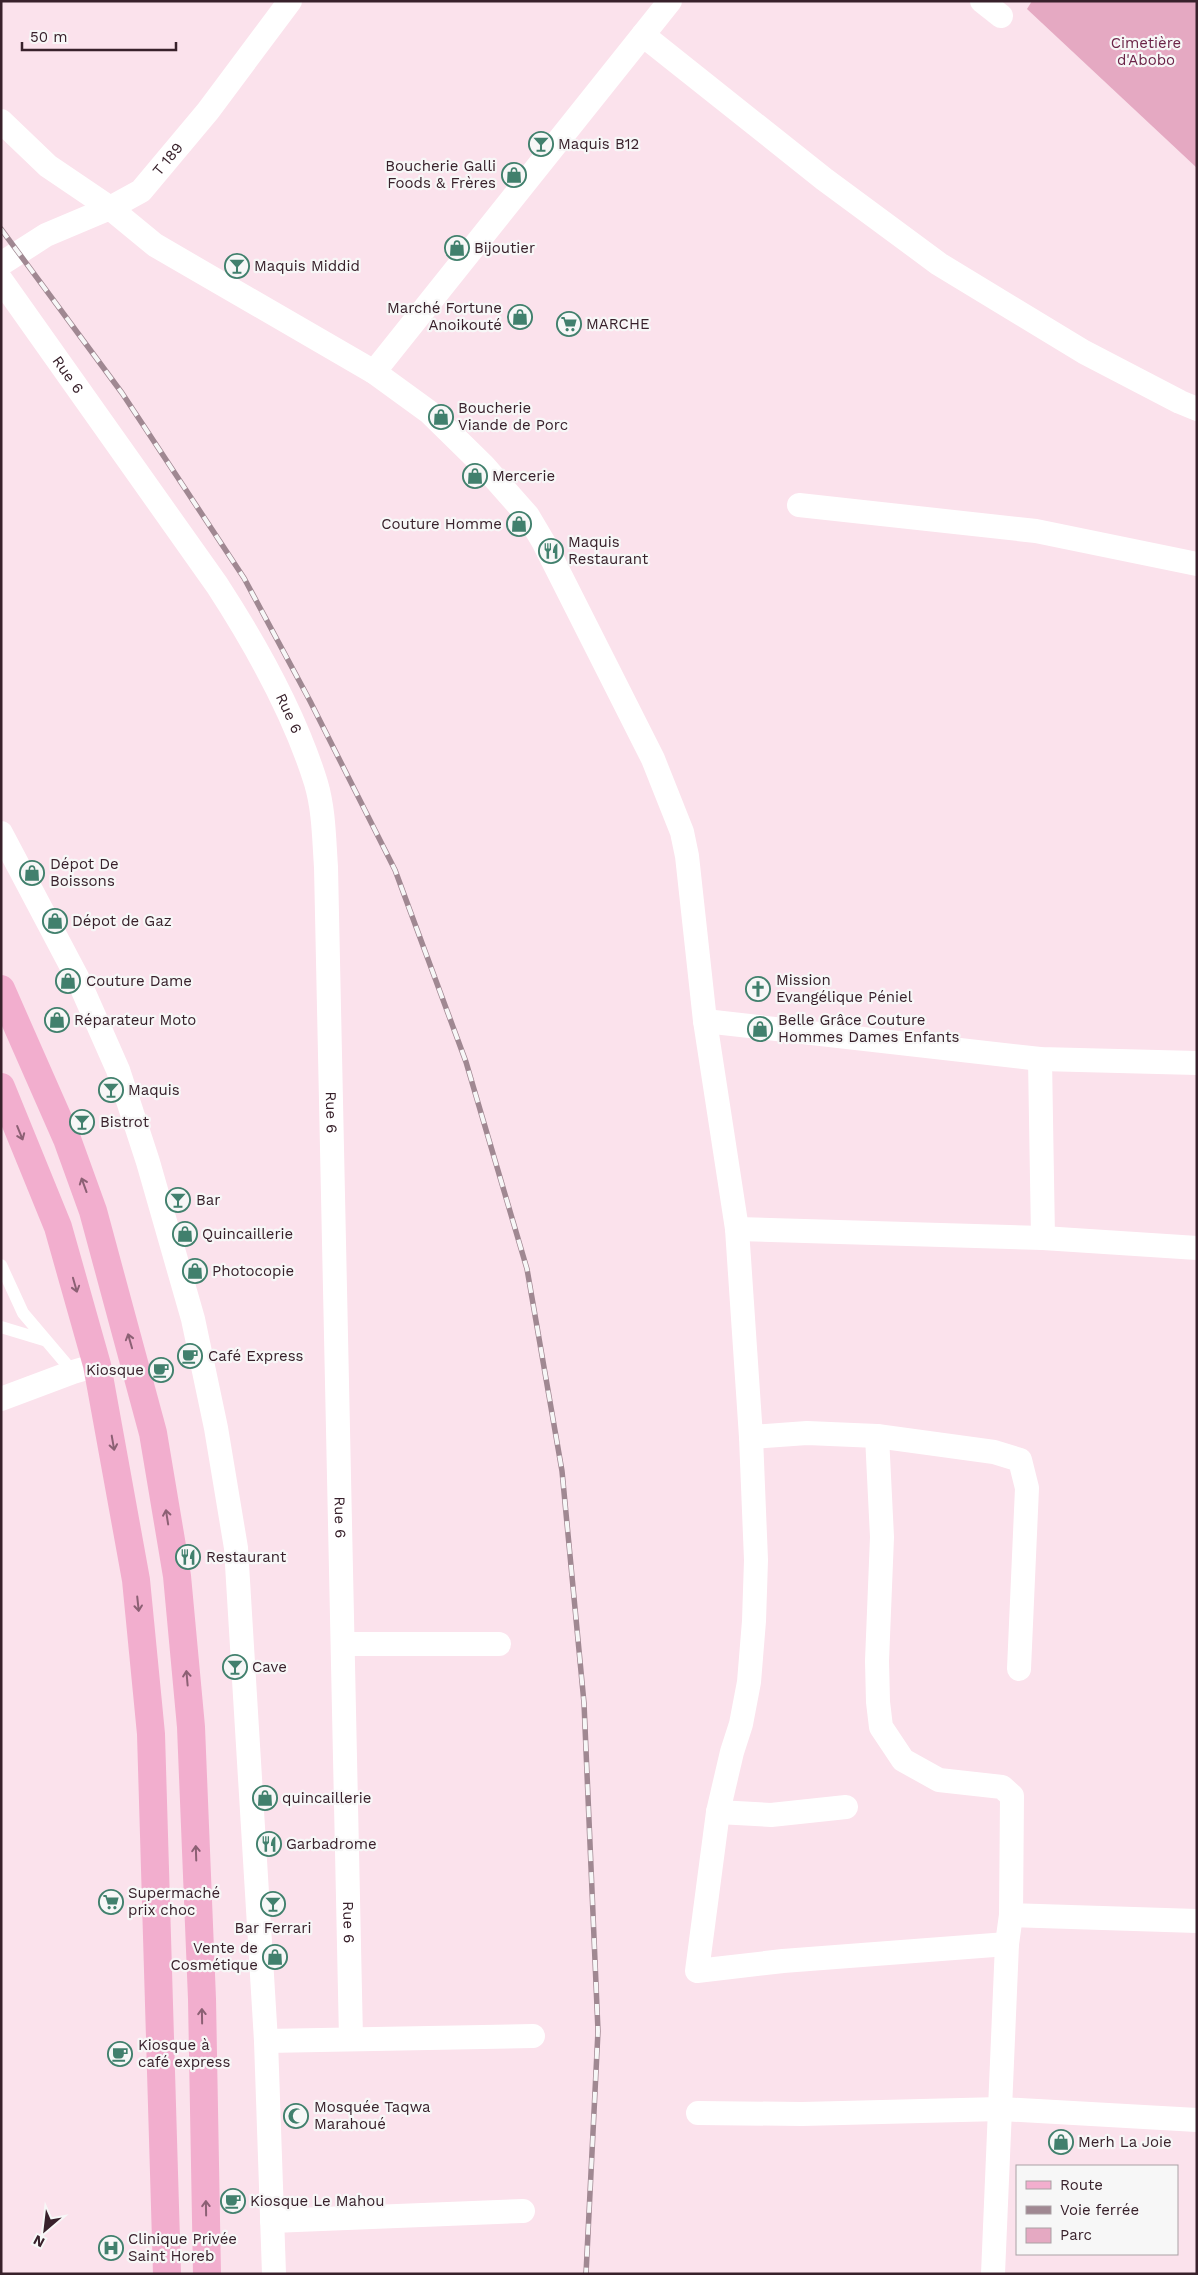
<svg xmlns="http://www.w3.org/2000/svg" width="1198" height="2275" font-family="'Work Sans',sans-serif">
  <style>
    .green { fill: #e5a9c2 }
    .lines { fill: none; stroke-linecap: round; stroke-linejoin: round }
    .lane { stroke: #fff; stroke-width: 12 }
    .street { stroke: #fff; stroke-width: 24 }
    .primary { stroke: #f2aece; stroke-width: 28 }
    .rail-casing { stroke: #a08892; stroke-width: 5.5 }
    .rail { stroke: #f7f7f7; stroke-width: 4; stroke-dasharray: 11; stroke-linecap: butt }
    .oneway { stroke: #8c6074 }
    .labels { text-anchor: middle; dominant-baseline: central; stroke-width: 4.5; stroke-linejoin: round; paint-order: stroke }
    .park-label { font-size: 15px; fill: #6c2448; stroke: #f7f7f7 }
    .poi-label { font-size: 15px; fill: #38212b; stroke: #f7f7f7; text-anchor: start }
    .street-label { font-size: 15px; fill: #38212b; stroke: #f7f7f7 }
  </style>
  <rect width="100%" height="100%" fill="#fbe2ec"/>
  <!-- green -->
  <path class="green" d="M 1032,1 L 1197,1 L 1197,168 L 1027,9 Z"/>
  <g class="lines">
    <!-- lane -->
    <g class="lane">
      <path d="M 1,1265 L 23,1313 L 73,1372"/>
      <path d="M 1,1327 L 44,1340"/>
    </g>
    <!-- street -->
    <g class="street">
      <path d="M 982,1 L 1001,16"/>
      <path d="M 643,35 L 824,179 L 939,264 L 1084,352 L 1180,402 L 1197,409"/>
      <path d="M 1,121 L 48,166 L 110,208 L 155,245 L 374,372 L 429,412 L 483,465 L 528,516 L 544,543 L 653,759 L 682,832 L 687,856 L 705,1021 L 737,1229 L 751,1437 L 756,1560 L 754,1621 L 749,1682 L 741,1724 L 732,1752 L 718,1812 L 697,1971 L 783,1961 L 1007,1944"/>
      <path id="s1" d="M 1,264 L 46,235 L 110,208 L 141,191 L 208,111 L 290,1"/>
      <path id="s2" d="M 1,280 L 217,585 C 256,645 295,715 316,783 C 324,810 324,839 326,867 L 351,2039"/>
      <path d="M 374,372 L 670,1"/>
      <path d="M 799,505 L 1036,531 L 1197,564"/>
      <path d="M 1,833 L 77,977 L 118,1070 L 148,1162 L 193,1319 L 216,1428 L 236,1548 L 266,2041 L 274,2274"/>
      <path d="M 705,1021 L 1040,1059 L 1197,1063"/>
      <path d="M 1040,1059 L 1043,1238"/>
      <path d="M 737,1229 L 1043,1238 L 1197,1248"/>
      <path d="M 1,1399 L 73,1372 L 97,1365"/>
      <path d="M 877,1436 L 882,1537 L 877,1661 L 878,1702 L 881,1727 L 903,1760 L 939,1780 L 1002,1787 L 1012,1796 L 1011,1915 L 1007,1944 L 993,2274"/>
      <path d="M 751,1437 L 807,1433 L 877,1436 L 994,1452 L 1020,1460 L 1027,1488 L 1019,1669"/>
      <path d="M 344,1644 L 499,1644"/>
      <path d="M 718,1812 L 771,1815 L 846,1807"/>
      <path d="M 1011,1915 L 1197,1921"/>
      <path d="M 266,2041 L 533,2036"/>
      <path d="M 698,2113 L 802,2114 L 1001,2109 L 1197,2120"/>
      <path d="M 272,2221 L 523,2211"/>
    </g>
    <!-- primary -->
    <g class="primary">
      <path d="M 1,989 L 67,1139 L 93,1211 L 153,1433 L 177,1576 L 191,1727 L 202,1999 L 207,2274"/>
      <path d="M 1,1087 L 58,1227 L 97,1365 L 136,1580 L 151,1734 L 167,2274"/>
    </g>
    <defs>
      <path id="rail" d="M 1,229 L 122,393 L 244,578 L 310,701 L 395,870 L 466,1062 L 527,1269 L 562,1471 L 584,1703 L 598,2031 L 586,2274"/>
    </defs>
    <!-- rail casing -->
    <use href="#rail" class="rail-casing"/>
    <!-- rail -->
    <use href="#rail" class="rail"/>
  </g>
  <!-- one-way arrows -->
  <defs><path id="oneway-shaft" d="M-6 0H5M1.5-3L5.5 0L1.5 3" fill="none" stroke-width="1.6" stroke-linecap="round" stroke-linejoin="round" transform="scale(1.25)"/></defs>
  <g class="oneway">
    <use href="#oneway-shaft" transform="translate(20 1133) rotate(68)"/>
    <use href="#oneway-shaft" transform="translate(84 1185) rotate(-110)"/>
    <use href="#oneway-shaft" transform="translate(75 1285) rotate(74)"/>
    <use href="#oneway-shaft" transform="translate(130 1341) rotate(-106)"/>
    <use href="#oneway-shaft" transform="translate(113 1443) rotate(80)"/>
    <use href="#oneway-shaft" transform="translate(167 1517) rotate(-99)"/>
    <use href="#oneway-shaft" transform="translate(138 1604) rotate(84)"/>
    <use href="#oneway-shaft" transform="translate(187 1678) rotate(-95)"/>
    <use href="#oneway-shaft" transform="translate(196 1853) rotate(-92)"/>
    <use href="#oneway-shaft" transform="translate(202 2016) rotate(-91)"/>
    <use href="#oneway-shaft" transform="translate(206 2208) rotate(-91)"/>
  </g>
  <!-- icons -->
  <defs>
    <symbol id="bar-ring" viewBox="-11 -11 22 22"><circle r="9.5" fill="#f7f7f7" stroke="#41806d" stroke-width="1.5"/><path d="M-6-5H6L.8 .8V4.5H3.5V6h-7V4.5H-.8V.8Z" fill="#41806d"/></symbol>
    <symbol id="shop-ring" viewBox="-11 -11 22 22"><circle r="9.5" fill="#f7f7f7" stroke="#41806d" stroke-width="1.5"/><path d="M-5-2.5h2.3a2.7 3.5 0 0 1 5.4 0H5L5.5 6h-11ZM-1.5-2.5h3a1.5 2.3 0 0 0-3 0Z" fill="#41806d"/></symbol>
    <symbol id="supermarket-ring" viewBox="-11 -11 22 22"><circle r="9.5" fill="#f7f7f7" stroke="#41806d" stroke-width="1.5"/><path d="M-6-5.5h2.5l.6 2H6L4.5 2H-2.5L-4.4-4H-6ZM-1.5 3.2a1.3 1.3 0 1 0 .1 0ZM3 3.2a1.3 1.3 0 1 0 .1 0Z" fill="#41806d"/></symbol>
    <symbol id="restaurant-ring" viewBox="-11 -11 22 22"><circle r="9.5" fill="#f7f7f7" stroke="#41806d" stroke-width="1.5"/><path d="M-5-6h1v4h1v-4h1v4h1v-4h1v5L-1.5 .5V6h-2V.5L-5-1ZM5-6V6H3V1.5H1.5Q1.5-4 5-6Z" fill="#41806d"/></symbol>
    <symbol id="church-ring" viewBox="-11 -11 22 22"><circle r="9.5" fill="#f7f7f7" stroke="#41806d" stroke-width="1.5"/><path d="M-1.2-6h2.4v3.5h3.3v2.4h-3.3V6h-2.4V-.1h-3.3v-2.4h3.3Z" fill="#41806d"/></symbol>
    <symbol id="cafe-ring" viewBox="-11 -11 22 22"><circle r="9.5" fill="#f7f7f7" stroke="#41806d" stroke-width="1.5"/><path d="M-5.5-4.5H6V0H3Q3 3.5 0 3.5H-2.5Q-5.5 3.5-5.5 0ZM3-3.2v2h1.7v-2ZM-6 4.5H4V6H-6Z" fill="#41806d"/></symbol>
    <symbol id="mosque-ring" viewBox="-11 -11 22 22"><circle r="9.5" fill="#f7f7f7" stroke="#41806d" stroke-width="1.5"/><path d="M3.5-4.9A6 6 0 1 0 3.5 4.9A5 5 0 1 1 3.5-4.9Z" fill="#41806d"/></symbol>
    <symbol id="hospital-ring" viewBox="-11 -11 22 22"><circle r="9.5" fill="#f7f7f7" stroke="#41806d" stroke-width="1.5"/><path d="M-5-5h3v3.5h4V-5h3V5h-3V1.5h-4V5h-3Z" fill="#41806d"/></symbol>
  </defs>
  <g fill-rule="evenodd">
    <use href="#bar-ring" x="527" y="130" width="28" height="28"/>
    <use href="#shop-ring" x="500" y="161" width="28" height="28"/>
    <use href="#shop-ring" x="443" y="234" width="28" height="28"/>
    <use href="#bar-ring" x="223" y="252" width="28" height="28"/>
    <use href="#shop-ring" x="506" y="303" width="28" height="28"/>
    <use href="#supermarket-ring" x="555" y="310" width="28" height="28"/>
    <use href="#shop-ring" x="427" y="403" width="28" height="28"/>
    <use href="#shop-ring" x="461" y="462" width="28" height="28"/>
    <use href="#shop-ring" x="505" y="510" width="28" height="28"/>
    <use href="#restaurant-ring" x="537" y="537" width="28" height="28"/>
    <use href="#shop-ring" x="18" y="859" width="28" height="28"/>
    <use href="#shop-ring" x="41" y="907" width="28" height="28"/>
    <use href="#shop-ring" x="54" y="967" width="28" height="28"/>
    <use href="#church-ring" x="744" y="975" width="28" height="28"/>
    <use href="#shop-ring" x="43" y="1006" width="28" height="28"/>
    <use href="#shop-ring" x="746" y="1015" width="28" height="28"/>
    <use href="#bar-ring" x="97" y="1076" width="28" height="28"/>
    <use href="#bar-ring" x="68" y="1108" width="28" height="28"/>
    <use href="#bar-ring" x="164" y="1186" width="28" height="28"/>
    <use href="#shop-ring" x="171" y="1220" width="28" height="28"/>
    <use href="#shop-ring" x="181" y="1257" width="28" height="28"/>
    <use href="#cafe-ring" x="176" y="1342" width="28" height="28"/>
    <use href="#cafe-ring" x="147" y="1356" width="28" height="28"/>
    <use href="#restaurant-ring" x="174" y="1543" width="28" height="28"/>
    <use href="#bar-ring" x="221" y="1653" width="28" height="28"/>
    <use href="#shop-ring" x="251" y="1784" width="28" height="28"/>
    <use href="#restaurant-ring" x="255" y="1830" width="28" height="28"/>
    <use href="#supermarket-ring" x="97" y="1888" width="28" height="28"/>
    <use href="#bar-ring" x="259" y="1890" width="28" height="28"/>
    <use href="#shop-ring" x="261" y="1943" width="28" height="28"/>
    <use href="#cafe-ring" x="106" y="2040" width="28" height="28"/>
    <use href="#mosque-ring" x="282" y="2102" width="28" height="28"/>
    <use href="#shop-ring" x="1047" y="2128" width="28" height="28"/>
    <use href="#cafe-ring" x="219" y="2187" width="28" height="28"/>
    <use href="#hospital-ring" x="97" y="2234" width="28" height="28"/>
  </g>
  <g class="labels">
    <!-- park labels -->
    <g class="park-label">
      <text x="1146" y="43">Cimetière<tspan x="1146" dy="17">d'Abobo</tspan></text>
    </g>
    <!-- poi labels -->
    <g class="poi-label">
      <text x="558" y="144">Maquis B12</text>
      <text x="496" y="166" text-anchor="end">Boucherie Galli<tspan x="496" dy="17">Foods &amp; Frères</tspan></text>
      <text x="474" y="248">Bijoutier</text>
      <text x="254" y="266">Maquis Middid</text>
      <text x="502" y="308" text-anchor="end">Marché Fortune<tspan x="502" dy="17">Anoikouté</tspan></text>
      <text x="586" y="324">MARCHE</text>
      <text x="458" y="408">Boucherie<tspan x="458" dy="17">Viande de Porc</tspan></text>
      <text x="492" y="476">Mercerie</text>
      <text x="502" y="524" text-anchor="end">Couture Homme</text>
      <text x="568" y="542">Maquis<tspan x="568" dy="17">Restaurant</tspan></text>
      <text x="50" y="864">Dépot De<tspan x="50" dy="17">Boissons</tspan></text>
      <text x="72" y="921">Dépot de Gaz</text>
      <text x="776" y="980">Mission<tspan x="776" dy="17">Evangélique Péniel</tspan></text>
      <text x="86" y="981">Couture Dame</text>
      <text x="74" y="1020">Réparateur Moto</text>
      <text x="778" y="1020">Belle Grâce Couture<tspan x="778" dy="17">Hommes Dames Enfants</tspan></text>
      <text x="128" y="1090">Maquis</text>
      <text x="100" y="1122">Bistrot</text>
      <text x="196" y="1200">Bar</text>
      <text x="202" y="1234">Quincaillerie</text>
      <text x="212" y="1271">Photocopie</text>
      <text x="208" y="1356">Café Express</text>
      <text x="144" y="1370" text-anchor="end">Kiosque</text>
      <text x="206" y="1557">Restaurant</text>
      <text x="252" y="1667">Cave</text>
      <text x="282" y="1798">quincaillerie</text>
      <text x="286" y="1844">Garbadrome</text>
      <text x="128" y="1893">Supermaché<tspan x="128" dy="17">prix choc</tspan></text>
      <text x="273" y="1928" text-anchor="middle">Bar Ferrari</text>
      <text x="258" y="1948" text-anchor="end">Vente de<tspan x="258" dy="17">Cosmétique</tspan></text>
      <text x="138" y="2045">Kiosque à<tspan x="138" dy="17">café express</tspan></text>
      <text x="314" y="2107">Mosquée Taqwa<tspan x="314" dy="17">Marahoué</tspan></text>
      <text x="1078" y="2142">Merh La Joie</text>
      <text x="250" y="2201">Kiosque Le Mahou</text>
      <text x="128" y="2239">Clinique Privée<tspan x="128" dy="17">Saint Horeb</tspan></text>
    </g>
    <!-- street labels -->
    <g class="street-label">
      <text stroke="none"><textPath href="#s1" startOffset="200">T 189</textPath></text>
      <text stroke="none"><textPath href="#s2" startOffset="116">Rue 6</textPath></text>
      <text stroke="none"><textPath href="#s2" startOffset="521">Rue 6</textPath></text>
      <text stroke="none"><textPath href="#s2" startOffset="926">Rue 6</textPath></text>
      <text stroke="none"><textPath href="#s2" startOffset="1331">Rue 6</textPath></text>
      <text stroke="none"><textPath href="#s2" startOffset="1736">Rue 6</textPath></text>
    </g>
  </g>
  <!-- border -->
  <rect width="1198" height="2275" fill="none" stroke="#38212b" stroke-width="5"/>
  <!-- legend -->
  <rect x="1016" y="2165" width="162" height="90" fill="#f7f7f7" stroke="#aba1a5"/>
  <rect x="1026" y="2181" width="25" height="8" fill="#f2aece" stroke="#aba1a5"/>
  <text x="1060" y="2190" font-size="15" fill="#38212b">Route</text>
  <rect x="1026" y="2206" width="25" height="8" fill="#a08892" stroke="#aba1a5"/>
  <text x="1060" y="2215" font-size="15" fill="#38212b">Voie ferrée</text>
  <rect x="1026" y="2228" width="25" height="15" fill="#e5a9c2" stroke="#aba1a5"/>
  <text x="1060" y="2240" font-size="15" fill="#38212b">Parc</text>
  <!-- north arrow -->
  <g transform="translate(45 2230) rotate(208)" stroke="#f7f7f7" stroke-width="4" paint-order="stroke">
  <path d="M0-4L9 19L0 12L-9 19Z" fill="#38212b"/>
  <text y="-8" font-size="14" font-weight="bold" text-anchor="middle" fill="#38212b">N</text>
  </g>
  <!-- scale -->
  <path d="M22 42v8h154v-8" fill="none" stroke="#38212b" stroke-width="2.5"/>
  <text x="30" y="42" font-size="15" fill="#38212b" stroke="#f7f7f7" stroke-width="4" paint-order="stroke">50 m</text>
</svg>
